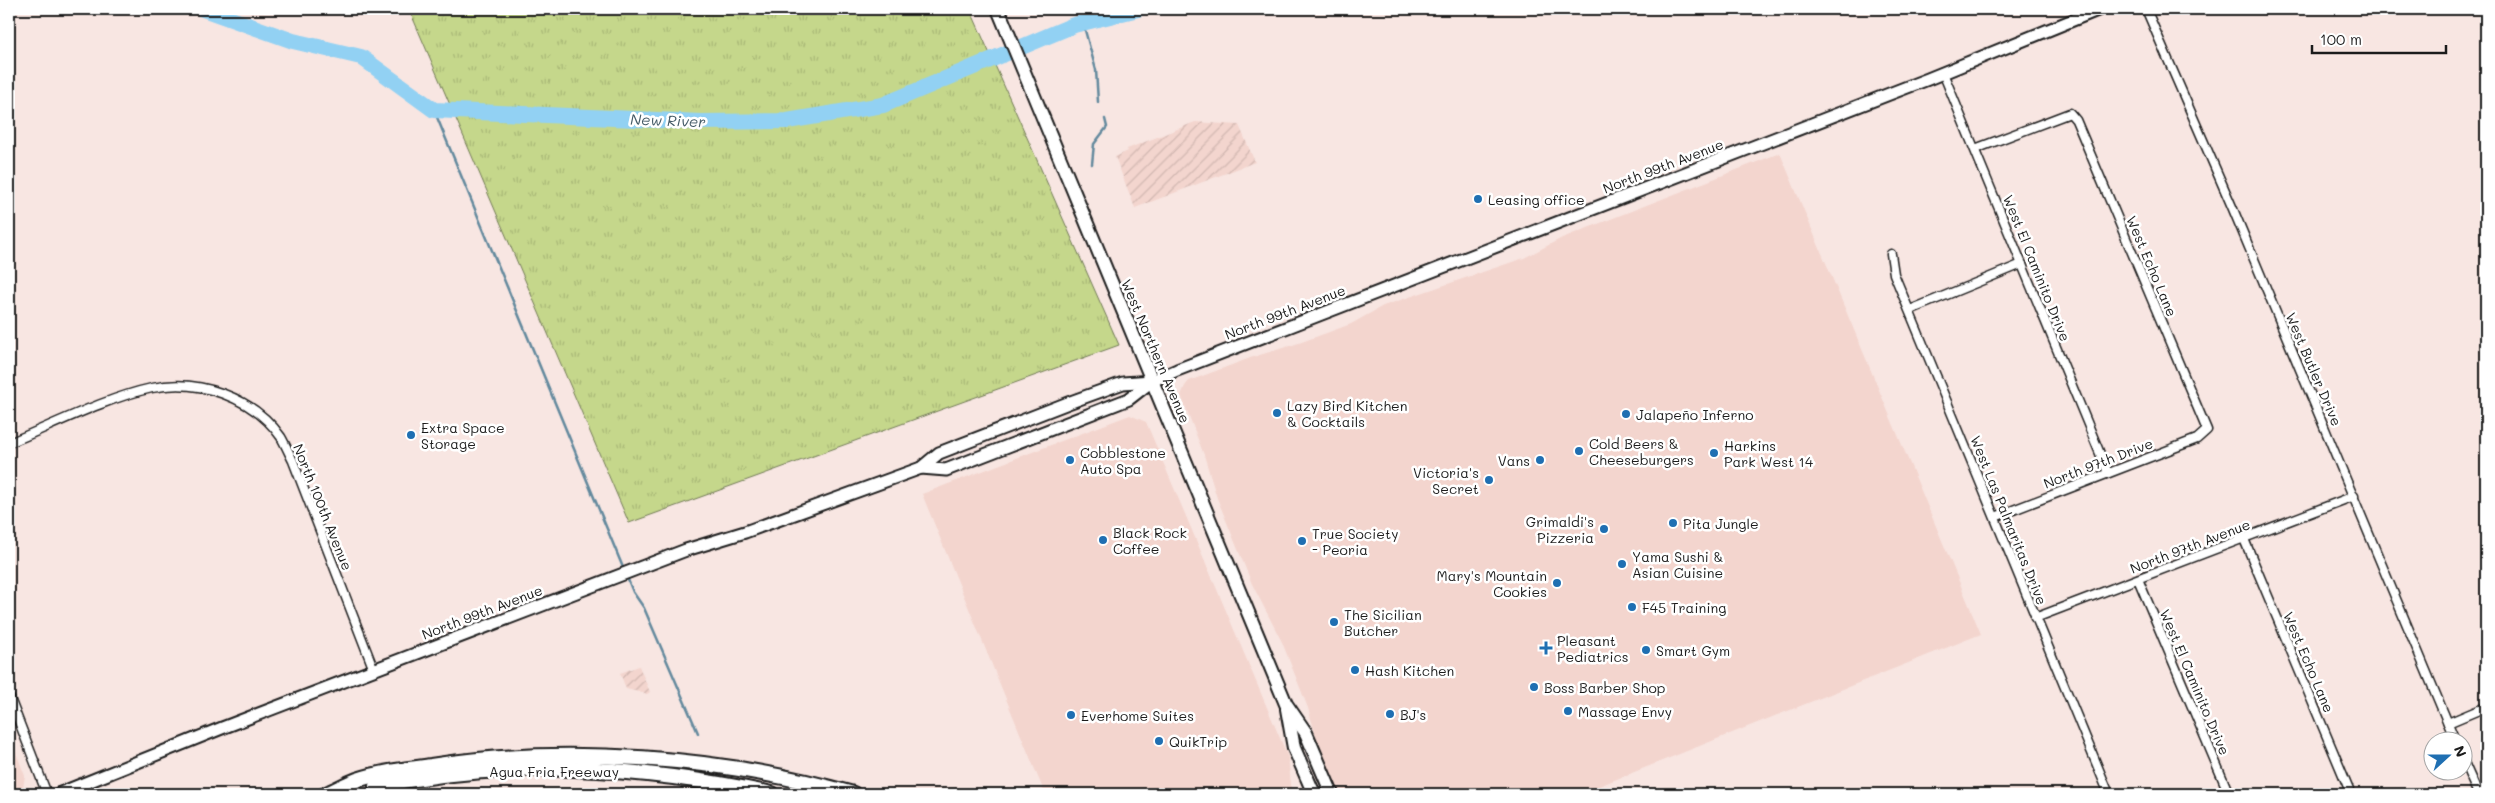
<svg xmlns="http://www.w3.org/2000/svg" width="2495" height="803" font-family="Mali,sans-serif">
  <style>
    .built { fill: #f3d5ce }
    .industrial { fill: url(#industrial-furrows) }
    .grass { fill: url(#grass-tufts); stroke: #707a54 }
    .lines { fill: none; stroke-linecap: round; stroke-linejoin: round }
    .stream { stroke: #63899d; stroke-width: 2.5 }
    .river { stroke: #92d1f3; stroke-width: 16 }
    .minor-casing { stroke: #1c1c1c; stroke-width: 11 }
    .secondary-casing { stroke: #1c1c1c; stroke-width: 15 }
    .primary-casing { stroke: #1c1c1c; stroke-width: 16 }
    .motorway-casing { stroke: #1c1c1c; stroke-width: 18 }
    .minor { stroke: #fff; stroke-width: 8 }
    .secondary { stroke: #fff; stroke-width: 11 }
    .primary { stroke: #fff; stroke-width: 12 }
    .motorway { stroke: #fff; stroke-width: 14 }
    .poi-dot { fill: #1f6fb2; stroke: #fff; stroke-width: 2 }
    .labels { text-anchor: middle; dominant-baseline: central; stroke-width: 5; stroke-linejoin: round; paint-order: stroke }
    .street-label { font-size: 14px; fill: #1c1c1c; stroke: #fff }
    .poi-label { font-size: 14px; fill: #1c1c1c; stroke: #fff; text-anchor: start }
    .water-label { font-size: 15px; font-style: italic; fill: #455b67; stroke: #fff }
  </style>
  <defs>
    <pattern id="industrial-furrows" width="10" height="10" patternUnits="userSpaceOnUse" patternTransform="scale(1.25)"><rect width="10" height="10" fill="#f3d5ce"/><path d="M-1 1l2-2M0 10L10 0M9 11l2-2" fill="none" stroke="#d0b6b0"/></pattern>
    <pattern id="grass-tufts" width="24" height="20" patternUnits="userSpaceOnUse" patternTransform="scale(1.25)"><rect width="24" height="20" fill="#c5d78b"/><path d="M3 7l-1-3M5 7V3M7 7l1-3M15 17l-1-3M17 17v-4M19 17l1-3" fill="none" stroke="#a9b877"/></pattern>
  </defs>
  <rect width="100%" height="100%" fill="#f8e6e2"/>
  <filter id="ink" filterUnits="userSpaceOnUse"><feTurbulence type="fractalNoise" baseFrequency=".02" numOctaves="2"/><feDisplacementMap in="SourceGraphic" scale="10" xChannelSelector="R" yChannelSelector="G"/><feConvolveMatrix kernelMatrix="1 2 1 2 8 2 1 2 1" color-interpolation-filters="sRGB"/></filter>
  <g filter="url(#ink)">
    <!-- built -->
    <g class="built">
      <path d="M 1780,153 L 1981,634 L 1579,794 L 1340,794 L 1317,740 L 1308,708 L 1282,642 L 1252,584 L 1217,498 L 1204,455 L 1181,395 L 1185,386 L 1189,381 L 1253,357 L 1299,343 L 1351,324 L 1383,306 L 1524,258 L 1562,238 Z"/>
      <path d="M 1130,415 L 1146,422 L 1288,757 L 1292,794 L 1045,794 L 922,494 Z"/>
      <path d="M 9,734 L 25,776 L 23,788 L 14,794 L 9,794 Z"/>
    </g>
    <!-- industrial -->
    <g class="industrial">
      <path d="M 1195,122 L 1239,125 L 1255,162 L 1135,208 L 1115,157 L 1128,151 L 1127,149 Z"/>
      <path d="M 639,666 L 650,692 L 647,694 L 626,689 L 620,673 Z"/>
    </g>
    <!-- grass -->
    <path class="grass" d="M 409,9 L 970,9 L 1119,345 L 629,523 Z"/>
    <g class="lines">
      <!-- stream -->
      <g class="stream">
        <path d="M 1083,23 L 1096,70 L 1098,102"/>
        <path d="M 434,110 L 624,570"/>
        <path d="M 1092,164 L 1094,144 L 1107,127 L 1105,119"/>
        <path d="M 626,575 L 633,592 L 644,608 L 698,733"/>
      </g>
      <!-- river -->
      <path class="river" d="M 203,9 L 293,41 L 361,57 L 434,110 L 701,122 L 787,121 L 883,105 L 1074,25 L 1138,9"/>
      <defs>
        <g id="minor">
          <path d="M 2146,9 L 2233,209 L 2455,740"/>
          <path d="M 1943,73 L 2108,473"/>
          <path d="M 1975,149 L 2070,113 L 2076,120 L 2207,430 L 2197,439 L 1995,517"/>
          <path d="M 1891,254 L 1894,274 L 2109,794"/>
          <path d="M 1910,310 L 2022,264"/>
          <path d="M 9,443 C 53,425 106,398 152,388 C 198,378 253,397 281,437 C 285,444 289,453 293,461 L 374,670"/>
          <path d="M 2244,539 L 2351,794"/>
          <path d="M 2138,579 L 2229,794"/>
          <path d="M 2035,618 L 2354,496"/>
          <path d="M 9,696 L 47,794"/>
          <path d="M 2448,723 L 2486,707"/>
          <path d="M 2462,758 L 2478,794"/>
        </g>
        <g id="secondary">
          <path d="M 921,468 L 946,470 L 1129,399 L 1152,381 L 1177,370 L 1928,79 L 2100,9"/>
          <path d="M 58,794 L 222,728 L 686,550 L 745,532 L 921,468 L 939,453 L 1068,403 L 1123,383 L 1152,381"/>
        </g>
        <g id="primary">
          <path d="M 998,9 L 1286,704 L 1306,733 L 1332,794"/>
          <path d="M 1287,709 L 1294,748 L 1314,794"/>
        </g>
        <g id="motorway">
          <path d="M 376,786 C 510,758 639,766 772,794"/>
          <path d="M 1314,793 L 1314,794"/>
          <path d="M 326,794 C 336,790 346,784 357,780 C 380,772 407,769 431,766 C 564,745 724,757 853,794"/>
        </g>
      </defs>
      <!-- minor casing -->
      <use href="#minor" class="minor-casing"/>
      <!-- secondary casing -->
      <use href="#secondary" class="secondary-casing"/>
      <!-- primary casing -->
      <use href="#primary" class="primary-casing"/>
      <!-- motorway casing -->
      <use href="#motorway" class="motorway-casing"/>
      <!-- minor -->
      <use href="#minor" class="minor"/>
      <!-- secondary -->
      <use href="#secondary" class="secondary"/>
      <!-- primary -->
      <use href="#primary" class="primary"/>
      <!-- motorway -->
      <use href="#motorway" class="motorway"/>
    </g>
  </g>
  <!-- markers -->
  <g class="poi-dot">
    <circle cx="1478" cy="199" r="5"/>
    <circle cx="1277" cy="413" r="5"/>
    <circle cx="1626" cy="414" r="5"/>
    <circle cx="411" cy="435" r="5"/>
    <circle cx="1579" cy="451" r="5"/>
    <circle cx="1714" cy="453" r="5"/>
    <circle cx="1070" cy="460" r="5"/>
    <circle cx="1540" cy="460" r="5"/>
    <circle cx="1489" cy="480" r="5"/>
    <circle cx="1673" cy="523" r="5"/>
    <circle cx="1604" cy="529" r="5"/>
    <circle cx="1103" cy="540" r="5"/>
    <circle cx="1302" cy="541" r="5"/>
    <circle cx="1622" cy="564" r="5"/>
    <circle cx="1557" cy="583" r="5"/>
    <circle cx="1632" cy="607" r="5"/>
    <circle cx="1334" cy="622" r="5"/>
    <path d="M1543.5 640.5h5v5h5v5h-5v5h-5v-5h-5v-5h5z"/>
    <circle cx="1646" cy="650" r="5"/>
    <circle cx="1355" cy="670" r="5"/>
    <circle cx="1534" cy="687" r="5"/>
    <circle cx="1568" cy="711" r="5"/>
    <circle cx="1390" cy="714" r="5"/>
    <circle cx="1071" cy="715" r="5"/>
    <circle cx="1159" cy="741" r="5"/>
  </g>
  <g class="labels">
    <!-- street labels -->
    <g class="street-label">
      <text transform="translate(1663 166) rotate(-21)">North 99th Avenue</text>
      <text transform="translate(2152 266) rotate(67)">West Echo Lane</text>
      <text transform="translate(2037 268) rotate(68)">West El Caminito Drive</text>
      <text transform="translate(1285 312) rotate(-21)">North 99th Avenue</text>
      <text transform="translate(1156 351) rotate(67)">West Northern Avenue</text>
      <text transform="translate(2314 369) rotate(67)">West Butler Drive</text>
      <text transform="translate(2098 463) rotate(-21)">North 97th Drive</text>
      <text transform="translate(323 507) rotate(68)">North 100th Avenue</text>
      <text transform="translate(2009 520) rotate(68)">West Las Palmaritas Drive</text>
      <text transform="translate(2190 546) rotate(-21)">North 97th Avenue</text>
      <text transform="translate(482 612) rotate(-21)">North 99th Avenue</text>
      <text transform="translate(2309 662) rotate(67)">West Echo Lane</text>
      <text transform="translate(2195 682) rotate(67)">West El Caminito Drive</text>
      <text x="554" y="771">Agua Fria Freeway</text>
    </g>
    <!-- poi labels -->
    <g class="poi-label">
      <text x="1488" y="199">Leasing office</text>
      <text x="1287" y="405">Lazy Bird Kitchen<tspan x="1287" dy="16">&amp; Cocktails</tspan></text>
      <text x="1636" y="414">Jalapeño Inferno</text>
      <text x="421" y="427">Extra Space<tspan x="421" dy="16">Storage</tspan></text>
      <text x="1589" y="443">Cold Beers &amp;<tspan x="1589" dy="16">Cheeseburgers</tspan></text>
      <text x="1724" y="445">Harkins<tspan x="1724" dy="16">Park West 14</tspan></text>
      <text x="1080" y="452">Cobblestone<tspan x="1080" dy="16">Auto Spa</tspan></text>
      <text x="1530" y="460" text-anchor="end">Vans</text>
      <text x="1479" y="472" text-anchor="end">Victoria's<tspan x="1479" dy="16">Secret</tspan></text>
      <text x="1594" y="521" text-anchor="end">Grimaldi's<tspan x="1594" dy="16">Pizzeria</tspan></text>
      <text x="1683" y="523">Pita Jungle</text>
      <text x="1113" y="532">Black Rock<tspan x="1113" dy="16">Coffee</tspan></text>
      <text x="1312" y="533">True Society<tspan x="1312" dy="16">- Peoria</tspan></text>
      <text x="1632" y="556">Yama Sushi &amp;<tspan x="1632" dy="16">Asian Cuisine</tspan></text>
      <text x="1547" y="575" text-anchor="end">Mary's Mountain<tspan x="1547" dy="16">Cookies</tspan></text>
      <text x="1642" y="607">F45 Training</text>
      <text x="1344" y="614">The Sicilian<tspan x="1344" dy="16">Butcher</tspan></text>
      <text x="1557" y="640">Pleasant<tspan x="1557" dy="16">Pediatrics</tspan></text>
      <text x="1656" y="650">Smart Gym</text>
      <text x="1365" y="670">Hash Kitchen</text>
      <text x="1544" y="687">Boss Barber Shop</text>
      <text x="1578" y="711">Massage Envy</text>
      <text x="1400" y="714">BJ's</text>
      <text x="1081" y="715">Everhome Suites</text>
      <text x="1169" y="741">QuikTrip</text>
    </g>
    <!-- water labels -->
    <g class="water-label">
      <text transform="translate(668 120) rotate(2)">New River</text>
    </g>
  </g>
  <!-- margin -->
  <rect width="2495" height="803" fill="none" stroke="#fff" stroke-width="30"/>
  <rect x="15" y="15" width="2465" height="773" fill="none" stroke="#1c1c1c" stroke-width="2" filter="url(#ink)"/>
  <!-- north arrow -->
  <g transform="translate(2448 756) rotate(69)"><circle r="24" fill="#ffffff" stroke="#a4a4a4"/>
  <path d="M0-4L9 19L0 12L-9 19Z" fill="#1f6fb2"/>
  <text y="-8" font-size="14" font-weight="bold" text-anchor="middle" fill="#1c1c1c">N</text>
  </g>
  <!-- scale -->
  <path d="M2312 45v8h134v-8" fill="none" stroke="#1c1c1c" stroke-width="2.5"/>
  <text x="2320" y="45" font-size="15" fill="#1c1c1c" stroke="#ffffff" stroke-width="4" paint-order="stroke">100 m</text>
</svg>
